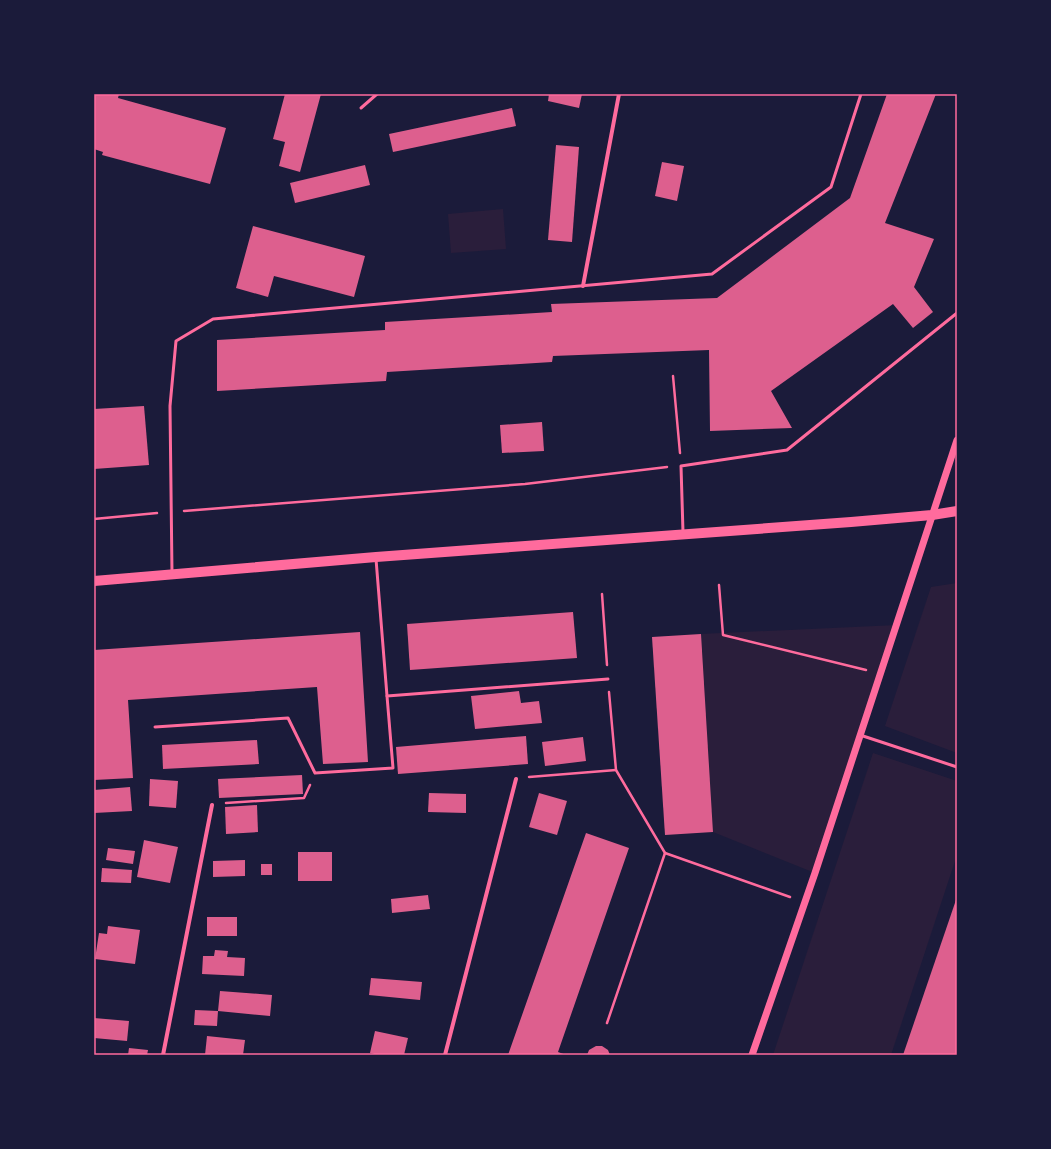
<svg xmlns="http://www.w3.org/2000/svg" width="1051" height="1149" font-family="Ubuntu,sans-serif">
  <style>
    .green { fill: #2a1e3b }
    .building { fill: #dd5f8e }
    .lines { fill: none; stroke-linecap: round; stroke-linejoin: round }
    .path { stroke: #ff6b9d; stroke-width: 2.5 }
    .service { stroke: #ff6b9d; stroke-width: 3 }
    .minor { stroke: #ff6b9d; stroke-width: 4 }
    .tertiary { stroke: #ff6b9d; stroke-width: 7 }
    .primary { stroke: #ff6b9d; stroke-width: 10 }
    .neatline { fill: none; stroke: #ff6b9d; stroke-width: 1.5 }
  </style>
  <rect width="100%" height="100%" fill="#1b1b3a"/>
  <!-- green -->
  <g class="green">
    <path d="M 503,209 L 506,249 L 451,253 L 448,214 Z"/>
    <path d="M 957,583 L 957,753 L 885,726 L 931,587 Z"/>
    <path d="M 897,625 L 815,873 L 713,832 L 701,634 Z"/>
    <path d="M 873,753 L 957,781 L 957,855 L 891,1055 L 773,1055 Z"/>
  </g>
  <!-- building -->
  <g class="building">
    <path d="M 94,94 L 119,94 L 118,98 L 226,128 L 210,184 L 102,155 L 103,152 L 94,149 Z"/>
    <path d="M 285,94 L 321,94 L 300,172 L 279,166 L 285,142 L 273,139 Z"/>
    <path d="M 549,94 L 582,94 L 579,108 L 548,101 Z"/>
    <path d="M 887,94 L 936,94 L 885,223 L 934,239 L 914,287 L 933,312 L 913,328 L 893,304 L 771,391 L 792,428 L 710,431 L 709,350 L 553,356 L 552,362 L 387,372 L 386,381 L 217,391 L 217,340 L 385,330 L 385,322 L 552,312 L 551,304 L 717,298 L 850,198 Z"/>
    <path d="M 512,108 L 516,126 L 393,152 L 389,134 Z"/>
    <path d="M 556,145 L 579,147 L 572,242 L 548,240 Z"/>
    <path d="M 662,162 L 684,166 L 677,201 L 655,196 Z"/>
    <path d="M 365,165 L 370,185 L 295,203 L 290,183 Z"/>
    <path d="M 253,226 L 365,256 L 354,297 L 274,276 L 268,297 L 236,288 Z"/>
    <path d="M 144,406 L 149,465 L 94,469 L 94,409 Z"/>
    <path d="M 542,422 L 544,451 L 502,453 L 500,425 Z"/>
    <path d="M 573,612 L 577,658 L 410,670 L 407,624 Z"/>
    <path d="M 360,632 L 368,762 L 323,764 L 317,687 L 128,700 L 133,778 L 94,780 L 94,650 Z"/>
    <path d="M 701,634 L 713,832 L 665,835 L 652,637 Z"/>
    <path d="M 519,691 L 521,703 L 539,701 L 542,723 L 475,729 L 471,696 Z"/>
    <path d="M 526,736 L 528,764 L 398,774 L 396,747 Z"/>
    <path d="M 583,737 L 586,761 L 545,766 L 542,742 Z"/>
    <path d="M 257,740 L 259,764 L 163,769 L 162,745 Z"/>
    <path d="M 302,775 L 303,794 L 219,798 L 218,779 Z"/>
    <path d="M 150,779 L 178,781 L 176,808 L 149,806 Z"/>
    <path d="M 130,787 L 132,811 L 94,813 L 94,790 Z"/>
    <path d="M 429,793 L 466,794 L 466,813 L 428,812 Z"/>
    <path d="M 539,793 L 567,801 L 557,835 L 529,827 Z"/>
    <path d="M 257,805 L 258,832 L 226,834 L 225,807 Z"/>
    <path d="M 586,833 L 629,848 L 558,1052 L 566,1055 L 508,1055 Z"/>
    <path d="M 144,840 L 178,847 L 170,883 L 137,877 Z"/>
    <path d="M 108,848 L 135,851 L 133,864 L 106,860 Z"/>
    <rect x="298" y="852" width="34" height="29"/>
    <path d="M 245,860 L 245,876 L 213,877 L 213,861 Z"/>
    <rect x="261" y="864" width="11" height="11"/>
    <path d="M 102,868 L 132,870 L 131,883 L 101,882 Z"/>
    <path d="M 428,895 L 430,909 L 392,913 L 391,899 Z"/>
    <path d="M 957,897 L 957,1052 L 956,1055 L 903,1055 Z"/>
    <rect x="207" y="917" width="30" height="19"/>
    <path d="M 108,926 L 140,930 L 135,964 L 95,959 L 99,933 L 107,934 Z"/>
    <path d="M 215,950 L 228,951 L 227,957 L 245,958 L 244,976 L 202,974 L 203,956 L 214,956 Z"/>
    <path d="M 371,978 L 422,982 L 420,1000 L 369,995 Z"/>
    <path d="M 220,991 L 272,995 L 270,1016 L 218,1011 L 217,1026 L 194,1025 L 195,1010 L 218,1011 Z"/>
    <path d="M 94,1018 L 129,1021 L 127,1041 L 94,1038 Z"/>
    <path d="M 375,1031 L 408,1038 L 404,1055 L 379,1055 L 370,1053 Z"/>
    <path d="M 207,1036 L 245,1040 L 243,1055 L 205,1055 Z"/>
    <path d="M 596,1046 L 602,1046 L 608,1050 L 610,1055 L 587,1055 L 589,1050 Z"/>
    <path d="M 129,1048 L 148,1050 L 147,1055 L 128,1055 Z"/>
  </g>
  <g class="lines">
    <!-- path -->
    <g class="path">
      <path d="M 673,376 L 680,453"/>
      <path d="M 184,511 L 525,484 L 667,467"/>
      <path d="M 94,519 L 157,513"/>
      <path d="M 719,585 L 723,635 L 866,670"/>
      <path d="M 602,594 L 607,665"/>
      <path d="M 609,692 L 616,770 L 665,853"/>
      <path d="M 529,777 L 616,770"/>
      <path d="M 226,803 L 304,798 L 310,785"/>
      <path d="M 607,1023 L 665,853 L 790,897"/>
    </g>
    <!-- service -->
    <g class="service">
      <path d="M 361,108 L 377,94"/>
      <path d="M 683,532 L 681,466 L 787,450 L 957,313"/>
      <path d="M 376,559 L 387,696"/>
      <path d="M 172,573 L 170,406 L 176,341 L 213,319 L 712,274 L 831,187 L 861,94"/>
      <path d="M 155,727 L 288,718 L 315,773 L 393,768 L 387,696 L 608,679"/>
      <path d="M 860,735 L 957,767"/>
    </g>
    <!-- minor -->
    <g class="minor">
      <path d="M 583,286 L 619,94"/>
      <path d="M 163,1055 L 212,805"/>
      <path d="M 445,1055 L 516,779"/>
    </g>
    <!-- tertiary -->
    <path class="tertiary" d="M 752,1055 L 815,873 L 957,440"/>
    <!-- primary -->
    <path class="primary" d="M 94,581 L 376,557 L 851,522 L 932,515 L 957,511"/>
  </g>
  <!-- border -->
  <rect width="1051" height="1149" fill="none" stroke="#1b1b3a" stroke-width="190"/>
  <rect x="95" y="95" width="861" height="959" class="neatline"/>
</svg>
